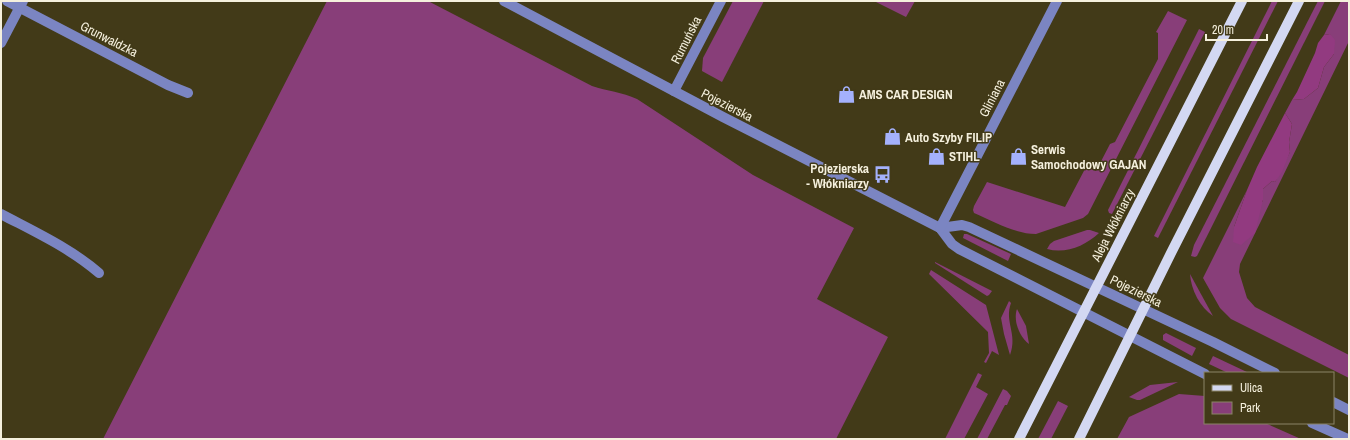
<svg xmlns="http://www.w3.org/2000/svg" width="1350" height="440" font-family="'Archivo Narrow',sans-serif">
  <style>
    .green { fill: #883e79 }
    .forest { fill: #923a80 }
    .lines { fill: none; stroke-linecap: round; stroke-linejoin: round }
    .minor { stroke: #7b85c2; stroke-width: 10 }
    .major { stroke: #d3d8f2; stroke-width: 10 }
    .labels { text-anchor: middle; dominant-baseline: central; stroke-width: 3; stroke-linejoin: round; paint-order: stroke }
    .street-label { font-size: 13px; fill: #f5f0dd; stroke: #423a18 }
    .poi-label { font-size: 13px; font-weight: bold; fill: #f5f0dd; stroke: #423a18; text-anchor: start }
  </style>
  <rect width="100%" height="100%" fill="#423a18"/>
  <!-- green -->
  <g class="green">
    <path d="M 327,1 L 428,1 L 592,86 C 607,91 622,92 637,99 L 753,175 L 854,228 L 817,299 L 888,337 L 836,439 L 103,439 Z"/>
    <path d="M 733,1 L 764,1 L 722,82 L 702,71 L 703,58 Z"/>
    <path d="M 874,1 L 915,1 L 906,17 Z"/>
    <path d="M 1272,1 L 1278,1 L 1158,238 L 1154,236 Z"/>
    <path d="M 1318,1 L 1325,1 L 1197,256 L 1195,257 L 1191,256 L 1194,245 Z"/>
    <path d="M 1341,1 L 1349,1 L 1349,41 L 1240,264 L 1239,272 L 1247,298 L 1255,307 L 1349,355 L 1349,378 L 1231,319 L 1220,308 L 1203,278 L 1247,190 L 1234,227 L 1263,201 L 1263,189 L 1272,181 L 1275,182 L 1290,152 L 1289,142 L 1292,124 L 1285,113 L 1292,100 L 1304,99 L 1318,88 L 1324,67 L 1334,54 L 1330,34 L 1324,35 Z"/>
    <path d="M 1168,11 L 1187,20 L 1088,214 L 1083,218 L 1036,234 C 1015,234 993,221 974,213 L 973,210 L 974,206 L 987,182 L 1065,207 L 1086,167 L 1096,171 L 1110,144 L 1115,142 L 1158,59 L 1158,33 L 1156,32 Z"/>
    <path d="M 1199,29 L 1205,32 L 1112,214 L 1109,213 L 1108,210 Z"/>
    <path d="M 1087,230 L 1090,230 L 1099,233 C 1085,246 1066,254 1047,249 L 1050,244 L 1054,241 Z"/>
    <path d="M 964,234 L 967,234 L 1011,254 L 1008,261 L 963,238 Z"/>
    <path d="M 935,262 L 992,291 L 989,295 L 987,296 L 935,263 Z"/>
    <path d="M 931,270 L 986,305 L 999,355 L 992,351 L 986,363 L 984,362 L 989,353 L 988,332 L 929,274 Z"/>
    <path d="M 1190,274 L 1213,316 C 1200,307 1191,290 1190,274 Z"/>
    <path d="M 1009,301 L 1011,303 C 1004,322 1018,334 1010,355 L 1004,334 L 1001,318 Z"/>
    <path d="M 1017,309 L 1026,326 L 1029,344 C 1019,337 1013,320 1017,309 Z"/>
    <path d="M 1166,333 L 1196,348 L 1192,356 L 1163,340 L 1163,335 Z"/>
    <path d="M 1213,356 L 1249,373 L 1228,373 L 1209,364 Z"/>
    <path d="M 978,373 L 982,375 L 976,387 L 988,394 L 964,439 L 945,439 Z"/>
    <path d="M 1178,382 L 1140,400 L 1137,400 L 1129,397 L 1150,385 Z"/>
    <path d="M 1003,389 L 1007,391 L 1011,396 L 1007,405 L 1005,405 L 987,439 L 977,439 Z"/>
    <path d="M 1179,394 L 1205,396 L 1205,423 L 1265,423 L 1301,439 L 1117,439 L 1129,417 Z"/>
    <path d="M 1058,401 L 1068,406 L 1051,439 L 1038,439 Z"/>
  </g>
  <!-- forest -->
  <g class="forest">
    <path d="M 1330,34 L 1335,40 L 1334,54 L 1324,67 L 1318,88 L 1304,99 L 1292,100 L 1297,92 L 1315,53 L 1318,43 L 1324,35 Z"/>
    <path d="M 1285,113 L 1292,124 L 1289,142 L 1290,152 L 1282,172 L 1275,182 L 1272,181 L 1263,189 L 1263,200 L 1255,233 L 1241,245 L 1233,242 L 1234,227 L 1247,190 L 1257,167 Z"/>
  </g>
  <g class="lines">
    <!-- minor -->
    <g class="minor">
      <path d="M 7,1 L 168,85 L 188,93"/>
      <path d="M 504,1 L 723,117 L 940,228 L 952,244 L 959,249 L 1205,374"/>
      <path d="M 1,43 L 23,1"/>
      <path d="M 674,91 L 721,1"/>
      <path d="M 1,214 C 35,232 70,248 99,273"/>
      <path d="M 940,228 L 962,225 L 969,227 L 1213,342 L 1275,373"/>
      <path d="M 940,228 L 1057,1"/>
      <path d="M 1333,402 L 1349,410"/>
      <path d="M 1312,423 L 1348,439"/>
    </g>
    <!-- major -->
    <g class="major">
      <path d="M 1019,439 L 1242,1"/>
      <path d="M 1079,439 L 1171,253 L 1299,1"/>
    </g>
  </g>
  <!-- icons -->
  <defs>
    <symbol id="shop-bare" viewBox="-9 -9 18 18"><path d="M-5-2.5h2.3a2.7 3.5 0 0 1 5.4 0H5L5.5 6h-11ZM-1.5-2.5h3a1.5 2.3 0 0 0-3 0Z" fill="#a4b1fc" stroke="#423a18" stroke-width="2.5" paint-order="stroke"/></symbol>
    <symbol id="bus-bare" viewBox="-9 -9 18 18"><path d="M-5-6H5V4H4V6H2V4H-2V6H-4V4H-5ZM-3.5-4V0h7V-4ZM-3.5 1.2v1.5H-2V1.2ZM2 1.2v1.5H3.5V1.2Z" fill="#a4b1fc" stroke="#423a18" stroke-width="2.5" paint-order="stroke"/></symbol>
  </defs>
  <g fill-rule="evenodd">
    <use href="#shop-bare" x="834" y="82" width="25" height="25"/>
    <use href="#shop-bare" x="880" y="124" width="25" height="25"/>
    <use href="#shop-bare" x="924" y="144" width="25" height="25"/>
    <use href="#shop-bare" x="1006" y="144" width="25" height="25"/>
    <use href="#bus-bare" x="870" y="162" width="25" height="25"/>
  </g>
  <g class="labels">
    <!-- street labels -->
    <g class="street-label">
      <text transform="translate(109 39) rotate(27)">Grunwaldzka</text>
      <text transform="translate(686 40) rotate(-63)">Rumuńska</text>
      <text transform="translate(992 98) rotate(-63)">Gliniana</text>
      <text transform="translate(727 105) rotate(27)">Pojezierska</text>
      <text transform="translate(1113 225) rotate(-63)">Aleja Włókniarzy</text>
      <text transform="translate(1136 291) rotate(26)">Pojezierska</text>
    </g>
    <!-- poi labels -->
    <g class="poi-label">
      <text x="859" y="94">AMS CAR DESIGN</text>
      <text x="905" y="137">Auto Szyby FILIP</text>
      <text x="1031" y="149">Serwis<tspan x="1031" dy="15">Samochodowy GAJAN</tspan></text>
      <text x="949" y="156">STIHL</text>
      <text x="869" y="168" text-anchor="end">Pojezierska<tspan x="869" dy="15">- Włókniarzy</tspan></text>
    </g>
  </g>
  <!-- border -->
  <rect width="1350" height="440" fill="none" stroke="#f5f0dd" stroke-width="4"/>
  <!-- legend -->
  <rect x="1204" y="372" width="130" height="52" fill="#423a18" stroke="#8a8367"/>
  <rect x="1212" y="385" width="20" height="6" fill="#d3d8f2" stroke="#8a8367"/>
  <text x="1240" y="392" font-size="12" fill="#f5f0dd">Ulica</text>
  <rect x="1212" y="402" width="20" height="12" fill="#883e79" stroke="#8a8367"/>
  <text x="1240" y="412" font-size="12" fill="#f5f0dd">Park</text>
  <!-- scale -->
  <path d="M1206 34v6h61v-6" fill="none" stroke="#f5f0dd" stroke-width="2"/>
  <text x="1212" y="34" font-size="12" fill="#f5f0dd" stroke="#423a18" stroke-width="3" paint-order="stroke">20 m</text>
</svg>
